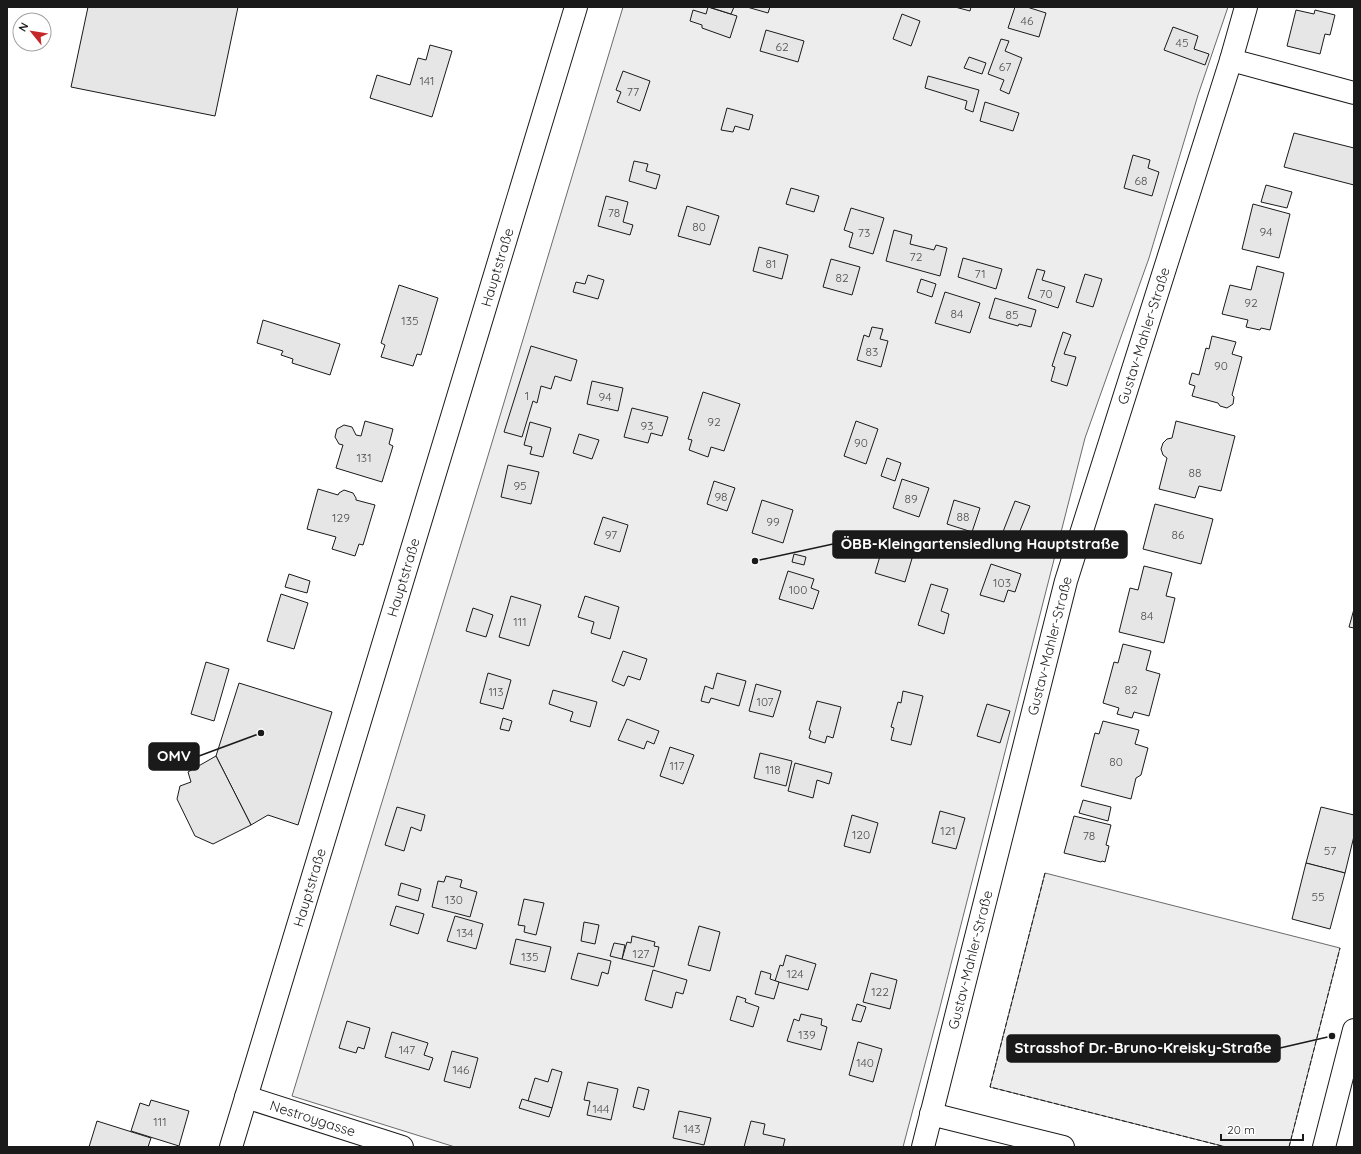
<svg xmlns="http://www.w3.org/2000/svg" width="1361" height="1154" font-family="Quicksand,sans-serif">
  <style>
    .built { fill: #ededed; stroke: #6a6a6a }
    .building { fill: #e6e6e6; stroke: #1a1a1a }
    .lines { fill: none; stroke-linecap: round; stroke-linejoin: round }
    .street-casing { stroke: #1a1a1a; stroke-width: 24 }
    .primary-casing { stroke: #1a1a1a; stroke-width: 24 }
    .street { stroke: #fff; stroke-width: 22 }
    .primary { stroke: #fff; stroke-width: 22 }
    .fence { stroke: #1a1a1a; stroke-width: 1; stroke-dasharray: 5 2; stroke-linecap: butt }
    .labels { text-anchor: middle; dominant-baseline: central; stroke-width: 3; stroke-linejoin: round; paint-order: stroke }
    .number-label { font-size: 12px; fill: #4d4d4d }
    .street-label { font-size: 14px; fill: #1a1a1a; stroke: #fff }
    .leader { fill: none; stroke: #1a1a1a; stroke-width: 1.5 }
    .callout-dot { fill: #1a1a1a; stroke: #fff; stroke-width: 1.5 }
    .callout { fill: #1a1a1a; stroke: #1a1a1a; stroke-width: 1.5 }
    .callout-label { font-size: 15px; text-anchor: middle; font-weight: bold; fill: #fff }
  </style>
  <rect width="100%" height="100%" fill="#fff"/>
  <!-- built -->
  <g class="built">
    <path d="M 623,7 L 1228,7 L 1198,95 L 1149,258 L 1085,438 L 939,1011 L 903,1147 L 455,1147 L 292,1096 L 487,459 Z"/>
    <path d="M 1045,873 L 1340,948 L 1289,1147 L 1226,1147 L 990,1087 Z"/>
  </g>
  <!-- building -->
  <g class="building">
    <path d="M 88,7 L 238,7 L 215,116 L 71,87 Z"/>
    <path d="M 708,7 L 737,16 L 730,38 L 702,28 L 702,25 L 690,21 L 693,10 L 706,14 Z"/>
    <path d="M 709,7 L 734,7 L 731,14 Z"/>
    <path d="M 747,7 L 770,7 L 768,13 Z"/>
    <path d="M 955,7 L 971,7 L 970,11 Z"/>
    <path d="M 1015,7 L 1027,7 L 1046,13 L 1039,37 L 1008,28 Z"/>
    <path d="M 1296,10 L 1314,14 L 1315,10 L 1335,15 L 1330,35 L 1325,34 L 1320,54 L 1287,46 Z"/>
    <path d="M 902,14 L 920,21 L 911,46 L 893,39 Z"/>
    <path d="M 1173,27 L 1198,36 L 1194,49 L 1209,54 L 1205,65 L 1164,50 Z"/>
    <path d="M 766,30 L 804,41 L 798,62 L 760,51 Z"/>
    <path d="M 1001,39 L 1009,41 L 1005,51 L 1022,58 L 1009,94 L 1000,90 L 1004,80 L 988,74 Z"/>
    <path d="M 430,45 L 452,51 L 432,117 L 370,98 L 377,75 L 410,85 L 418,58 L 426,60 Z"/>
    <path d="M 969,57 L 986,63 L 982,74 L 964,68 Z"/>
    <path d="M 623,71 L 650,81 L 640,111 L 617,102 L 621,92 L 616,90 Z"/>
    <path d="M 928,76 L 979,90 L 973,112 L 965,109 L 967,101 L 925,88 Z"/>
    <path d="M 985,102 L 1019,113 L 1013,131 L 980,121 Z"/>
    <path d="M 727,108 L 753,115 L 749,130 L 735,126 L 733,132 L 721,130 Z"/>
    <path d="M 1294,133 L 1354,148 L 1354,185 L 1284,167 Z"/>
    <path d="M 1133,155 L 1150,160 L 1148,168 L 1159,172 L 1152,196 L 1124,188 Z"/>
    <path d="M 634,161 L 648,164 L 646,171 L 660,175 L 656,189 L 629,181 Z"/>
    <path d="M 1266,185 L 1292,192 L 1287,208 L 1261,202 Z"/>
    <path d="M 791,188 L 819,196 L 814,212 L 786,204 Z"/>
    <path d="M 606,196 L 628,202 L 623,222 L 633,225 L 630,235 L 598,226 Z"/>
    <path d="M 1253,204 L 1290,214 L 1279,258 L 1242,249 Z"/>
    <path d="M 687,206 L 719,216 L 710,245 L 678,236 Z"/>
    <path d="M 851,208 L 884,218 L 873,254 L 849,247 L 853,233 L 844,230 Z"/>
    <path d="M 894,230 L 912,235 L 910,244 L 934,250 L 936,245 L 947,248 L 940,276 L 886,261 Z"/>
    <path d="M 759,247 L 788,255 L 782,279 L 753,271 Z"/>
    <path d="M 963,258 L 1002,269 L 996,289 L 958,277 Z"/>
    <path d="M 831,259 L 860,267 L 852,295 L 823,287 Z"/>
    <path d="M 1257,266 L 1284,273 L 1270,330 L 1261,328 L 1260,330 L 1246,327 L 1248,320 L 1222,314 L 1230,285 L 1251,290 Z"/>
    <path d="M 1037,269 L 1045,271 L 1042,280 L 1065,287 L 1058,308 L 1028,298 Z"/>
    <path d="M 1085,274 L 1102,279 L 1093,307 L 1076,302 Z"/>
    <path d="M 588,275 L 604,280 L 598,299 L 573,292 L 576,282 L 585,284 Z"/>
    <path d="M 921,279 L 936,284 L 932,297 L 917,292 Z"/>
    <path d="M 399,285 L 438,298 L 421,355 L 417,354 L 413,366 L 381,357 L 385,345 L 381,343 Z"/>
    <path d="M 945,292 L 980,303 L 970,333 L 935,323 Z"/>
    <path d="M 995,298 L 1036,310 L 1031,327 L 1019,324 L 1018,326 L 989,318 Z"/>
    <path d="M 263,320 L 340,344 L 330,375 L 292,363 L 293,359 L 281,355 L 283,351 L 257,343 Z"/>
    <path d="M 872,327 L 883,329 L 880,339 L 888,341 L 881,367 L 857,360 L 864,335 L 869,337 Z"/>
    <path d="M 1063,332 L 1071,335 L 1064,354 L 1076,357 L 1067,386 L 1051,381 L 1055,367 L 1052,366 Z"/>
    <path d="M 1212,336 L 1236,342 L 1232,354 L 1242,357 L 1232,395 L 1234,397 L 1233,404 L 1227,408 L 1220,406 L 1218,403 L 1192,396 L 1195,386 L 1189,384 L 1192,373 L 1199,375 L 1206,348 L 1209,349 Z"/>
    <path d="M 531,346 L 577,360 L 571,381 L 555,376 L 551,389 L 541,386 L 537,403 L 533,401 L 522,437 L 504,432 Z"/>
    <path d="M 592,381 L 623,388 L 618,411 L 587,404 Z"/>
    <path d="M 703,392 L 740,404 L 724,451 L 711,447 L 708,457 L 689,450 L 692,440 L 688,439 Z"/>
    <path d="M 632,408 L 668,417 L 662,436 L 651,433 L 648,443 L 624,437 Z"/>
    <path d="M 365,421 L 393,429 L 389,444 L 393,446 L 382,482 L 336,468 L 343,445 L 339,444 L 335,437 L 337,429 L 344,425 L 352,427 L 356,435 L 361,436 Z"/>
    <path d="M 856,421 L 878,429 L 866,464 L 844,456 Z"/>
    <path d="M 1176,421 L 1235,436 L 1221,491 L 1199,486 L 1195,498 L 1159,489 L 1167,458 L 1163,455 L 1161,449 L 1163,443 L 1167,439 L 1172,438 Z"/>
    <path d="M 530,422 L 551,428 L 543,457 L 530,454 L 532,447 L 524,445 Z"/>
    <path d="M 579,434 L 599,440 L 592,459 L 573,453 Z"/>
    <path d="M 887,458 L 901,463 L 895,481 L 881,476 Z"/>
    <path d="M 508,465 L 539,472 L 531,504 L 501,497 Z"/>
    <path d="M 902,479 L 929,488 L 919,517 L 893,508 Z"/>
    <path d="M 714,481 L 735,488 L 727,511 L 707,504 Z"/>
    <path d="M 318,489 L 338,495 L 339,493 L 344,490 L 353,493 L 356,498 L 356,500 L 375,505 L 363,545 L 359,544 L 355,556 L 332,549 L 336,537 L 307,529 Z"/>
    <path d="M 762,500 L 793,510 L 783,543 L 752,533 Z"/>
    <path d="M 954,500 L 980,508 L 972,532 L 947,524 Z"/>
    <path d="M 1015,501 L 1030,506 L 1013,548 L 999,542 Z"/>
    <path d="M 1155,504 L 1213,519 L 1201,564 L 1143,549 Z"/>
    <path d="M 603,517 L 628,525 L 620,552 L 594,544 Z"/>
    <path d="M 896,539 L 916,545 L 905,582 L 875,573 L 883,546 L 893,549 Z"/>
    <path d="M 794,554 L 806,557 L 804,565 L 792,562 Z"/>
    <path d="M 991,564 L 1021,574 L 1015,592 L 1008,590 L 1004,602 L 980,595 Z"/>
    <path d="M 1144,566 L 1172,573 L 1166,596 L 1175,598 L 1164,643 L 1119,632 L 1130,588 L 1138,590 Z"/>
    <path d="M 788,571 L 814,579 L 811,588 L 819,591 L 813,609 L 779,599 Z"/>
    <path d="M 289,574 L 310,581 L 307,593 L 285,587 Z"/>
    <path d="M 931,584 L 948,589 L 941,611 L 949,614 L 944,634 L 918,625 Z"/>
    <path d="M 281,594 L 308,603 L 294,649 L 267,641 Z"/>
    <path d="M 511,596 L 541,605 L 529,646 L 499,637 Z"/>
    <path d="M 585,596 L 619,607 L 610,639 L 591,633 L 594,622 L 578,617 Z"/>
    <path d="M 473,608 L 493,615 L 486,637 L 466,631 Z"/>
    <path d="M 1354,609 L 1354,628 L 1349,627 Z"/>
    <path d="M 1123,644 L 1151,651 L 1146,670 L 1160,674 L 1149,716 L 1134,712 L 1132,718 L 1117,714 L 1119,708 L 1103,703 L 1114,662 L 1118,663 Z"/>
    <path d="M 623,651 L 647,659 L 640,680 L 628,676 L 624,686 L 612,681 Z"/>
    <path d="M 206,662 L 229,669 L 214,721 L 191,714 Z"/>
    <path d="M 488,673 L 511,680 L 503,709 L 480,703 Z"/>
    <path d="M 717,673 L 746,681 L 739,706 L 711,698 L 709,703 L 701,701 L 705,686 L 713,689 Z"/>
    <path d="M 239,683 L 332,712 L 298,825 L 268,815 L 251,825 L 216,756 Z"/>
    <path d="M 756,684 L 781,691 L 773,717 L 749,711 Z"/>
    <path d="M 553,690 L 597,702 L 590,727 L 570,721 L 573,712 L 549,704 Z"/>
    <path d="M 903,691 L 923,696 L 911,745 L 891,740 L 894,728 L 891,727 L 898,702 L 901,703 Z"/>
    <path d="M 817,701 L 841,707 L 833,738 L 827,736 L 825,743 L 809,738 L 811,731 L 809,730 Z"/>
    <path d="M 987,704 L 1010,711 L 1000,743 L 977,736 Z"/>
    <path d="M 503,718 L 512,721 L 509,731 L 500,729 Z"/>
    <path d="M 627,719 L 659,731 L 654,744 L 647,741 L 644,749 L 618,740 Z"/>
    <path d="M 1103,721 L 1139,730 L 1135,744 L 1148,748 L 1141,775 L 1136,778 L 1131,799 L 1081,786 L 1095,733 L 1099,734 Z"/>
    <path d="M 670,747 L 694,755 L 683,784 L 660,776 Z"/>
    <path d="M 760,753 L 792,761 L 786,786 L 754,778 Z"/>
    <path d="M 216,756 L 251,825 L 213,844 L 195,836 L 177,799 L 180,786 L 191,782 L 188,772 Z"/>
    <path d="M 795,763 L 832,773 L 829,784 L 817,780 L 813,798 L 788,791 Z"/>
    <path d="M 1083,800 L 1111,807 L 1108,821 L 1079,813 Z"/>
    <path d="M 397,807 L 425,815 L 421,831 L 411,827 L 404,851 L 385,845 Z"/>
    <path d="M 1321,807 L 1354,815 L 1354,836 L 1345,873 L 1306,863 Z"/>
    <path d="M 940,811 L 965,818 L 956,849 L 932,843 Z"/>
    <path d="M 852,815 L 878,823 L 870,853 L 844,846 Z"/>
    <path d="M 1074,816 L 1111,825 L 1106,845 L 1109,846 L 1105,862 L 1102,861 L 1101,862 L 1064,853 Z"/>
    <path d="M 1306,863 L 1345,873 L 1330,929 L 1292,919 Z"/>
    <path d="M 446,876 L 462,880 L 460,887 L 477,892 L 470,917 L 432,907 L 438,881 L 444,882 Z"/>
    <path d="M 401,883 L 421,889 L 418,901 L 398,895 Z"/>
    <path d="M 524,899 L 544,903 L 536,935 L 524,932 L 525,926 L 518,925 Z"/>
    <path d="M 396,906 L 424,914 L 418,934 L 390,925 Z"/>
    <path d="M 455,916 L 483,924 L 476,949 L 447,941 Z"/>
    <path d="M 584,922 L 599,925 L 595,944 L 581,941 Z"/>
    <path d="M 699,926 L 720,932 L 710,971 L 688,965 Z"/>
    <path d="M 632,936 L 655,942 L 654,946 L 659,947 L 654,967 L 622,959 L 627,942 L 631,943 Z"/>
    <path d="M 516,939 L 551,947 L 545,972 L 510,964 Z"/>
    <path d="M 614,943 L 625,945 L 622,959 L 610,956 Z"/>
    <path d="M 578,953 L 611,961 L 608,974 L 602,972 L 598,986 L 571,979 Z"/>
    <path d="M 786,955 L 816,964 L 808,990 L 775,981 L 780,965 L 783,966 Z"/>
    <path d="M 653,970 L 687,980 L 683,994 L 676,992 L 672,1008 L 645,1000 Z"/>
    <path d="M 761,971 L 771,974 L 770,979 L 779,982 L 774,999 L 755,994 Z"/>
    <path d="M 871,973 L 897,980 L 890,1009 L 863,1002 Z"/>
    <path d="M 737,996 L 746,999 L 745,1002 L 759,1007 L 753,1027 L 730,1020 Z"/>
    <path d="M 857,1004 L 866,1007 L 861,1022 L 852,1020 Z"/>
    <path d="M 801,1014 L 822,1019 L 821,1025 L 827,1027 L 821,1050 L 787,1041 L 794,1019 L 799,1021 Z"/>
    <path d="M 347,1021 L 370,1028 L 364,1049 L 358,1047 L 356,1053 L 339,1048 Z"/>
    <path d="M 392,1032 L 428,1043 L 424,1055 L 433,1058 L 429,1070 L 385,1057 Z"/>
    <path d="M 858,1042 L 882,1049 L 873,1082 L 849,1075 Z"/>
    <path d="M 452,1051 L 478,1058 L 470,1088 L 444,1081 Z"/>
    <path d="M 552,1069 L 562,1072 L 552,1108 L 528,1101 L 535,1078 L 548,1082 Z"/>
    <path d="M 588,1082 L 618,1089 L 611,1120 L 587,1115 L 590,1101 L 584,1100 Z"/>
    <path d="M 638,1087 L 649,1090 L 644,1110 L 633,1107 Z"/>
    <path d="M 522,1099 L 552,1108 L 549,1117 L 519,1108 Z"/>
    <path d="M 151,1100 L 189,1111 L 179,1146 L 131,1131 L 140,1103 L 149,1106 Z"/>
    <path d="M 679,1111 L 711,1118 L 704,1145 L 673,1138 Z"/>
    <path d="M 97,1121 L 151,1138 L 148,1147 L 89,1147 Z"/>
    <path d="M 751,1121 L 765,1124 L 763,1134 L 785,1139 L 783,1147 L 744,1147 Z"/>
  </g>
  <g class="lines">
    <defs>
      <g id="street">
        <path d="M 1231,60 L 1354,93"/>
        <path id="s1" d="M 246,1097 L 402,1147"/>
        <path d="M 931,1114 L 1063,1147"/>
        <path id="s2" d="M 923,1147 L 1066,581 L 1231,60 L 1246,7"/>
        <path d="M 1324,1147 L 1354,1030"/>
      </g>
      <g id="primary">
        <path id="s3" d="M 231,1147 L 576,7"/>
      </g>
    </defs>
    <!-- street casing -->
    <use href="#street" class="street-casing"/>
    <!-- primary casing -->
    <use href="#primary" class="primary-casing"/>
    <!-- street -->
    <use href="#street" class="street"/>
    <!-- primary -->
    <use href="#primary" class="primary"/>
    <!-- fence -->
    <g class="fence">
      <path d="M 1045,873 L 990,1087 L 1226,1147"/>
      <path d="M 1289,1147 L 1340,948"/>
    </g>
  </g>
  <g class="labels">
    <!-- number labels -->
    <g class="number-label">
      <text x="1027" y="20">46</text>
      <text x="1182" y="42">45</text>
      <text x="782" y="46">62</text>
      <text x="1005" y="66">67</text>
      <text x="427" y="80">141</text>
      <text x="633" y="91">77</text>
      <text x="1141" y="180">68</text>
      <text x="614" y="212">78</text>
      <text x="699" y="226">80</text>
      <text x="1266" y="231">94</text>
      <text x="864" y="232">73</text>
      <text x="916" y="256">72</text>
      <text x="771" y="263">81</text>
      <text x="980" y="273">71</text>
      <text x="842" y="277">82</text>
      <text x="1046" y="293">70</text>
      <text x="1251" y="302">92</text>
      <text x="957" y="313">84</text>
      <text x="1012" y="314">85</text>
      <text x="410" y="320">135</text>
      <text x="872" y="351">83</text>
      <text x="1221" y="365">90</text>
      <text x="527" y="395">1</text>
      <text x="605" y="396">94</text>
      <text x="714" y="421">92</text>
      <text x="647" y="425">93</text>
      <text x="861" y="442">90</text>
      <text x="364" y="457">131</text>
      <text x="1195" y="472">88</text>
      <text x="520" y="485">95</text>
      <text x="721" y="496">98</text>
      <text x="911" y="498">89</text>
      <text x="963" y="516">88</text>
      <text x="341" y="517">129</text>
      <text x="773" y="521">99</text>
      <text x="611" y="534">97</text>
      <text x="1178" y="534">86</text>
      <text x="1002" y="582">103</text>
      <text x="798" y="589">100</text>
      <text x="1147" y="615">84</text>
      <text x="520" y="621">111</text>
      <text x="1131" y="689">82</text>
      <text x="496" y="691">113</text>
      <text x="765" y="701">107</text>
      <text x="1116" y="761">80</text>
      <text x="677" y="765">117</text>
      <text x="773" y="769">118</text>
      <text x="948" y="830">121</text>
      <text x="861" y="834">120</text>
      <text x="1089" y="835">78</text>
      <text x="1330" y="850">57</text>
      <text x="1318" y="896">55</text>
      <text x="454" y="899">130</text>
      <text x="465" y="932">134</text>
      <text x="641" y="953">127</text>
      <text x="530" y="956">135</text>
      <text x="795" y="973">124</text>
      <text x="880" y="991">122</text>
      <text x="807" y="1034">139</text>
      <text x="407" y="1049">147</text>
      <text x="865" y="1062">140</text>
      <text x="461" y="1069">146</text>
      <text x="601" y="1108">144</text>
      <text x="160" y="1121">111</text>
      <text x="692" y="1128">143</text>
    </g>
    <!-- street labels -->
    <g class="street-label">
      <text stroke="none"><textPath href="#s3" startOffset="919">Hauptstraße</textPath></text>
      <text stroke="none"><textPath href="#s2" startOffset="841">Gustav-Mahler-Straße</textPath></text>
      <text stroke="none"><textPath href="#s3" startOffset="595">Hauptstraße</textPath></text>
      <text stroke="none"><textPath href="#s2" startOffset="517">Gustav-Mahler-Straße</textPath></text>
      <text stroke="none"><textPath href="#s3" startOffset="271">Hauptstraße</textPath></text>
      <text stroke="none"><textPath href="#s2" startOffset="193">Gustav-Mahler-Straße</textPath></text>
      <text stroke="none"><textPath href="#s1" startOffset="70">Nestroygasse</textPath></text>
    </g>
  </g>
  <!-- callouts -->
  <path class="leader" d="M755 561L833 544M261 733L199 756M1332 1036L1280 1048"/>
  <g class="callout-dot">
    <circle cx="755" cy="561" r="4"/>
    <circle cx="261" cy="733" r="4"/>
    <circle cx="1332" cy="1036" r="4"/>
  </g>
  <g class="callout">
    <rect x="833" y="531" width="294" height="27" rx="4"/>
    <rect x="149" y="743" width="50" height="27" rx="4"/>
    <rect x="1007" y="1035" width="273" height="27" rx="4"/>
  </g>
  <g class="callout-label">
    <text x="980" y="549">ÖBB-Kleingartensiedlung Hauptstraße</text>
    <text x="174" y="761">OMV</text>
    <text x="1143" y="1053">Strasshof Dr.-Bruno-Kreisky-Straße</text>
  </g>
  <!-- border -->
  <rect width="1361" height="1154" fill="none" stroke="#1a1a1a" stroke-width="16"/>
  <!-- north arrow -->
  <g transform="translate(32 32) rotate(300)"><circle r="19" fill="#ffffff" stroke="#a3a3a3"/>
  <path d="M0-3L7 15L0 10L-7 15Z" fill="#c62828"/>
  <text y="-6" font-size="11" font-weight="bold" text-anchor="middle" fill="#1a1a1a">N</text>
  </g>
  <!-- scale -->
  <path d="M1221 1134v6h82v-6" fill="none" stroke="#1a1a1a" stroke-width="2"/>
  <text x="1227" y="1134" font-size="12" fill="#1a1a1a" stroke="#ffffff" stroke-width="3" paint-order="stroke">20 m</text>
</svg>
